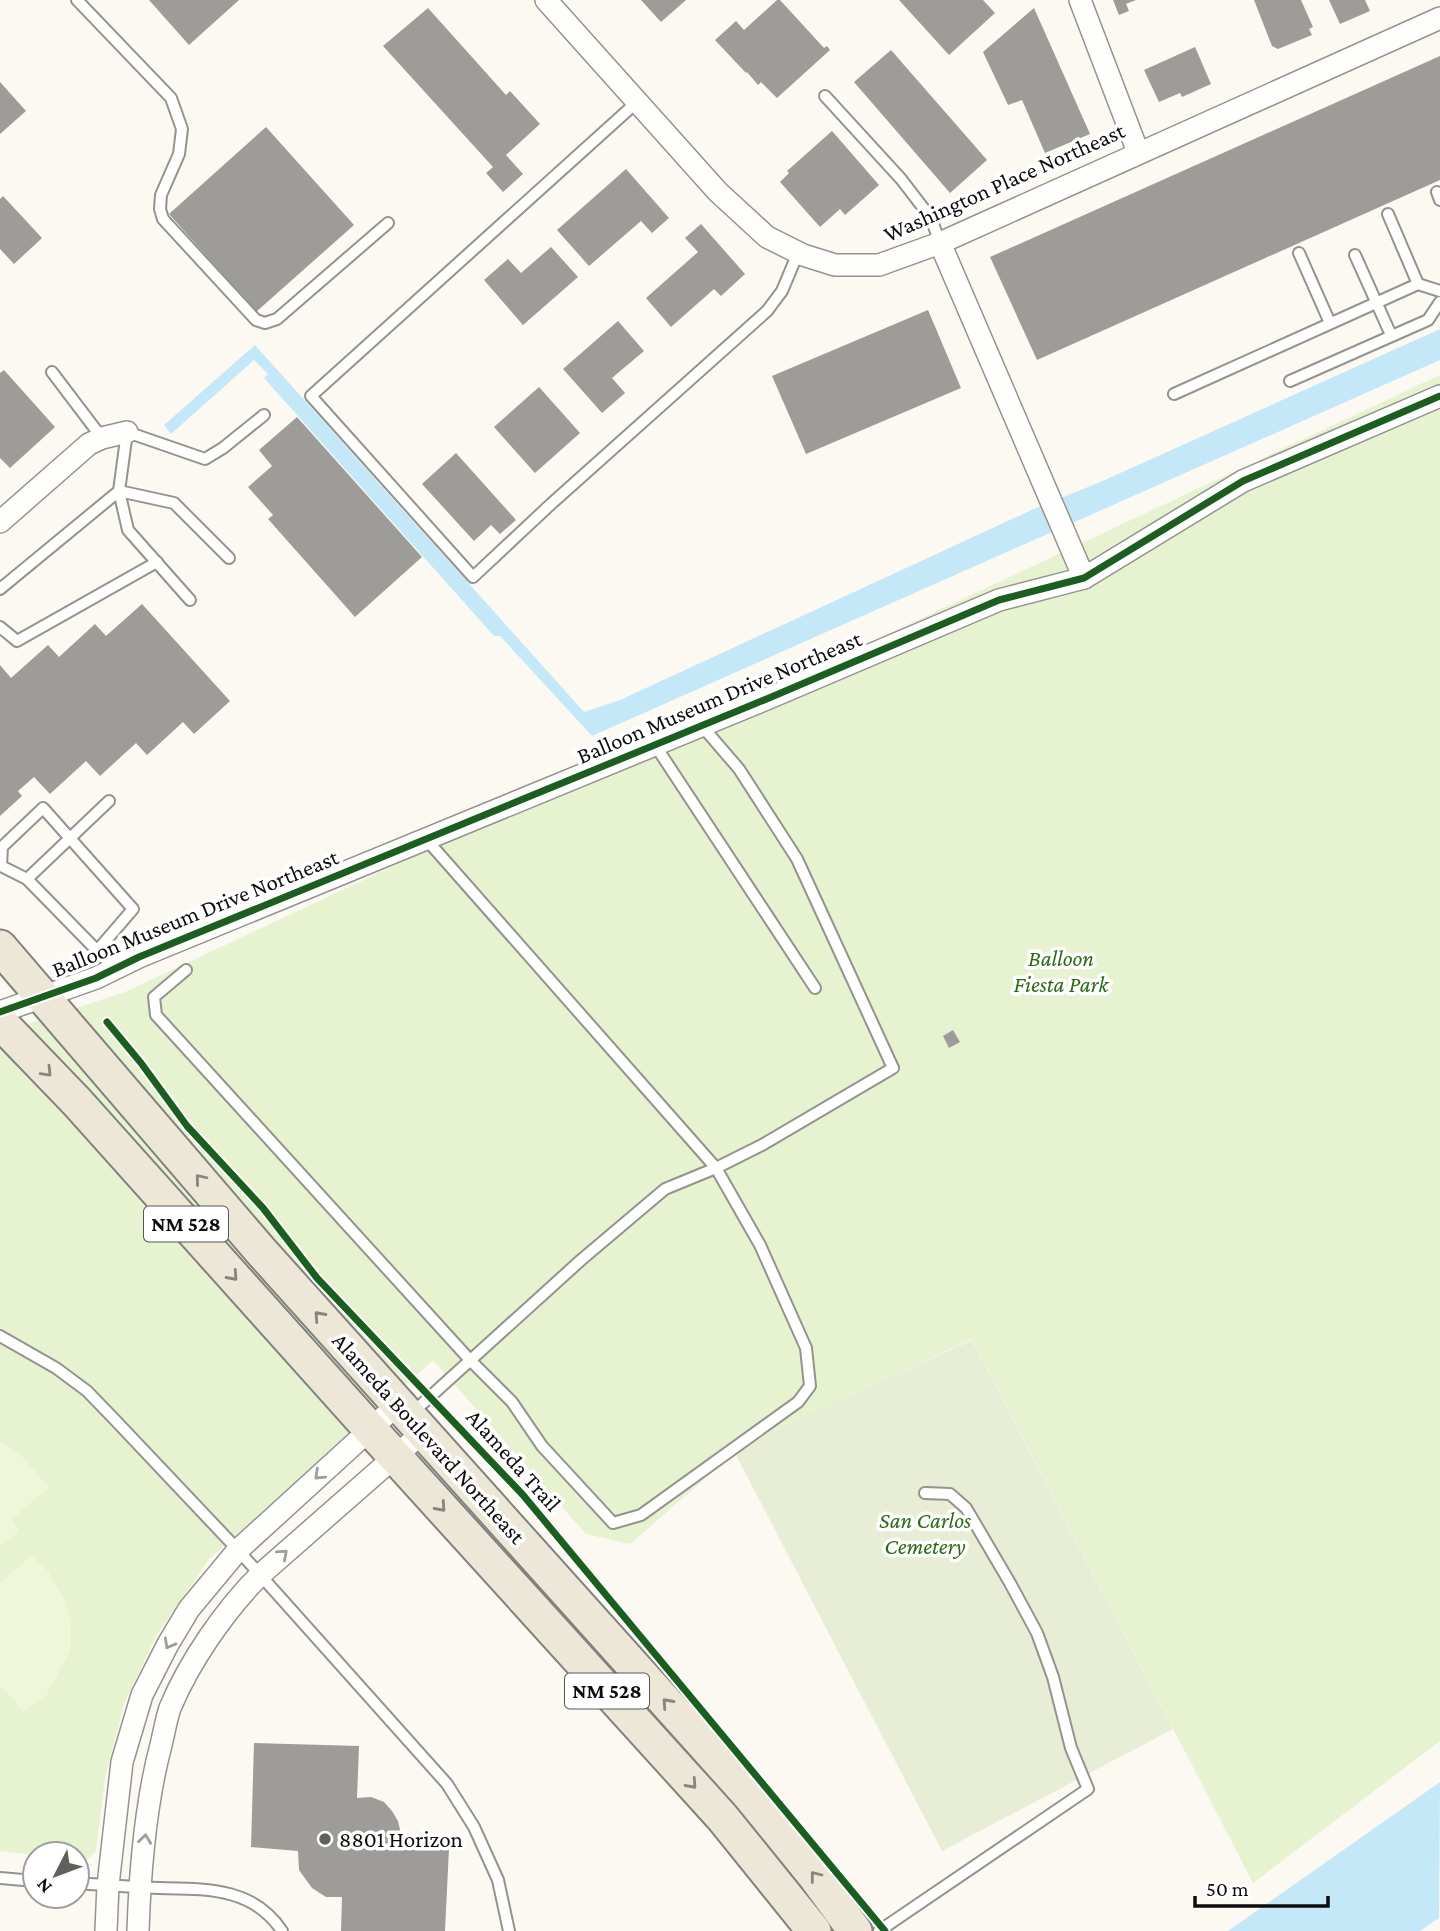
<svg xmlns="http://www.w3.org/2000/svg" width="1440" height="1931" font-family="'Crimson Pro',serif">
  <style>
    .green { fill: #e6f2d0 }
    .cemetery { fill: #e8edd5 }
    .pitch { fill: #eff6da }
    .water { fill: #c5e8f8 }
    .building { fill: #9e9c98 }
    .lines { fill: none; stroke-linecap: round; stroke-linejoin: round }
    .lane-casing { stroke: #949390; stroke-width: 14 }
    .street-casing { stroke: #949390; stroke-width: 24 }
    .primary-casing { stroke: #81817d; stroke-width: 37 }
    .lane { stroke: #fefefd; stroke-width: 10 }
    .street { stroke: #fefefd; stroke-width: 21 }
    .primary { stroke: #ede7d8; stroke-width: 33 }
    .cycleway-casing { stroke: #fff; stroke-width: 11 }
    .cycleway { stroke: #1b5e20; stroke-width: 7 }
    .oneway { stroke: #88857d }
    .oneway2 { stroke: #9e9e9d }
    .poi-dot { fill: #60605d; stroke: #fff; stroke-width: 2.5 }
    .labels { text-anchor: middle; dominant-baseline: central; stroke-width: 7; stroke-linejoin: round; paint-order: stroke }
    .shield { fill: #fff; stroke: #565656; stroke-width: 2 }
    .shield-label { font-size: 21px; font-weight: bold; fill: #0d0d0d }
    .street-label { font-size: 23px; fill: #0d0d0d; stroke: #fff }
    .park-label { font-size: 23px; font-style: italic; fill: #2d6a18; stroke: #fff }
    .poi-label { font-size: 23px; fill: #0d0d0d; stroke: #fff; text-anchor: start }
  </style>
  <rect width="100%" height="100%" fill="#fbf9f2"/>
  <!-- green -->
  <path class="green" d="M 1440,375 L 1440,1741 L 1253,1883 L 972,1339 L 741,1447 L 630,1544 L 586,1534 L 433,1360 L 339,1446 L 210,1558 L 156,1636 L 125,1701 L 105,1778 L 96,1851 L 87,1860 L 77,1859 L 77,1854 L 35,1855 L 0,1851 L 0,1033 L 125,992 Z"/>
  <!-- cemetery -->
  <path class="cemetery" d="M 972,1340 L 1173,1729 L 942,1851 L 736,1455 L 751,1441 Z"/>
  <!-- pitch -->
  <g class="pitch">
    <path d="M 0,1441 L 21,1455 L 49,1487 L 12,1519 L 19,1531 L 0,1547 Z"/>
    <path d="M 31,1555 L 48,1571 L 64,1599 L 71,1622 L 71,1649 L 46,1696 L 24,1712 L 0,1686 L 0,1583 Z"/>
  </g>
  <!-- water -->
  <g class="water">
    <path d="M 1440,329 L 1440,360 L 592,736 L 500,636 L 494,636 L 264,378 L 268,374 L 254,360 L 171,434 L 164,425 L 255,345 L 584,712 L 620,700 L 1038,507 L 1098,483 Z"/>
    <path d="M 1440,1782 L 1439,1918 L 1420,1931 L 1228,1931 Z"/>
  </g>
  <!-- building -->
  <g class="building">
    <path d="M 149,0 L 239,0 L 189,45 Z"/>
    <path d="M 641,0 L 686,0 L 661,22 Z"/>
    <path d="M 777,0 L 780,0 L 824,48 L 827,46 L 830,50 L 777,98 L 761,82 L 758,85 L 747,72 L 746,73 L 715,40 L 736,21 L 744,30 Z"/>
    <path d="M 899,0 L 983,0 L 995,13 L 949,55 Z"/>
    <path d="M 1113,0 L 1136,0 L 1126,4 L 1129,11 L 1119,15 Z"/>
    <path d="M 1254,0 L 1301,0 L 1313,27 L 1309,29 L 1312,35 L 1278,49 L 1272,46 Z"/>
    <path d="M 1329,0 L 1365,0 L 1370,11 L 1340,24 Z"/>
    <path d="M 428,8 L 506,95 L 510,91 L 540,124 L 506,155 L 523,174 L 503,192 L 486,173 L 493,167 L 383,46 Z"/>
    <path d="M 1034,8 L 1090,134 L 1045,153 L 1022,100 L 1008,105 L 983,52 Z"/>
    <path d="M 1195,47 L 1211,84 L 1182,97 L 1180,93 L 1159,102 L 1144,70 Z"/>
    <path d="M 891,50 L 987,160 L 950,193 L 854,82 Z"/>
    <path d="M 1440,56 L 1440,180 L 1037,360 L 990,257 Z"/>
    <path d="M 0,82 L 26,111 L 0,134 Z"/>
    <path d="M 266,127 L 354,225 L 256,312 L 169,214 Z"/>
    <path d="M 832,131 L 879,185 L 845,215 L 840,209 L 820,227 L 780,182 L 789,173 L 787,171 Z"/>
    <path d="M 626,169 L 669,218 L 652,233 L 641,221 L 589,266 L 557,230 Z"/>
    <path d="M 3,196 L 42,238 L 14,264 L 0,249 L 0,199 Z"/>
    <path d="M 701,224 L 745,274 L 721,296 L 714,289 L 671,327 L 646,298 L 698,252 L 685,238 Z"/>
    <path d="M 551,247 L 578,277 L 523,325 L 484,280 L 508,259 L 521,273 Z"/>
    <path d="M 928,310 L 961,388 L 806,454 L 772,376 Z"/>
    <path d="M 618,321 L 644,351 L 612,378 L 625,393 L 602,413 L 563,369 Z"/>
    <path d="M 4,370 L 55,427 L 10,468 L 0,458 L 0,373 Z"/>
    <path d="M 539,387 L 580,433 L 535,473 L 494,427 Z"/>
    <path d="M 297,417 L 422,557 L 355,617 L 268,519 L 273,515 L 248,487 L 272,466 L 259,450 Z"/>
    <path d="M 456,453 L 516,520 L 500,534 L 491,525 L 474,541 L 422,484 Z"/>
    <path d="M 142,604 L 230,701 L 194,734 L 183,722 L 147,755 L 136,743 L 100,776 L 86,761 L 50,794 L 34,777 L 18,791 L 22,796 L 0,816 L 0,665 L 11,678 L 48,645 L 59,657 L 95,624 L 106,636 Z"/>
    <path d="M 953,1030 L 960,1042 L 949,1048 L 943,1036 Z"/>
    <path d="M 254,1743 L 359,1746 L 357,1798 L 371,1797 L 384,1802 L 392,1811 L 398,1821 L 401,1834 L 398,1844 L 449,1848 L 445,1931 L 341,1931 L 342,1897 L 326,1897 L 312,1888 L 299,1870 L 298,1851 L 251,1847 Z"/>
  </g>
  <g class="lines">
    <defs>
      <g id="lane">
        <path d="M 77,0 L 171,98 L 182,129 L 179,154 L 161,195 L 160,209 L 163,219 L 256,320 L 265,323 L 277,319 L 388,223"/>
        <path d="M 825,96 L 901,179 L 931,218 L 940,243"/>
        <path d="M 637,102 L 311,396 L 473,577 L 551,504 L 767,311 L 782,291 L 798,253"/>
        <path d="M 1437,192 L 1440,200"/>
        <path d="M 1388,214 L 1418,284"/>
        <path d="M 1299,253 L 1330,323"/>
        <path d="M 1355,255 L 1391,335"/>
        <path d="M 52,372 L 102,438"/>
        <path d="M 1290,381 L 1428,320 L 1440,302"/>
        <path d="M 1174,394 L 1418,284 L 1440,291"/>
        <path d="M 0,589 L 119,491 L 127,432 L 205,459 L 223,448 L 264,415"/>
        <path d="M 190,600 L 128,530 L 119,491 L 174,503 L 229,558"/>
        <path d="M 0,627 L 17,641 L 157,562"/>
        <path d="M 655,745 L 815,988"/>
        <path d="M 27,879 L 109,801"/>
        <path d="M 96,952 L 133,909 L 43,808 L 2,847 L 1,866 L 27,879 L 115,969"/>
        <path d="M 186,970 L 154,997 L 156,1015 L 470,1360 L 512,1402 L 542,1446 L 613,1523 L 641,1515 L 798,1402 L 810,1386 L 806,1348 L 760,1245 L 716,1168 L 426,839"/>
        <path d="M 0,1336 L 56,1368 L 87,1391 L 116,1421 L 238,1550 L 447,1784 L 474,1827 L 498,1880 L 509,1931"/>
        <path d="M 411,1414 L 581,1260 L 665,1189 L 716,1168 L 762,1145 L 893,1068 L 797,859 L 739,769 L 702,726"/>
        <path d="M 0,1878 L 35,1881"/>
        <path d="M 77,1883 C 104,1885 132,1887 159,1888 C 206,1889 253,1887 282,1931"/>
        <path d="M 879,1931 L 1088,1789 L 1071,1748 L 1053,1677 L 1037,1633 L 1010,1583 L 966,1508 L 950,1494 L 925,1493"/>
      </g>
      <g id="street">
        <path d="M 546,0 L 718,192 L 767,237 L 803,255 L 835,265 L 879,265 L 940,243 L 1440,18"/>
        <path d="M 1080,0 L 1138,152"/>
        <path d="M 940,243 L 1084,578"/>
        <path d="M 0,522 L 89,444 L 102,438 L 127,432"/>
        <path d="M 0,1012 L 96,978 L 139,957 L 769,698 L 999,600 L 1084,578 L 1243,481 L 1440,396"/>
        <path d="M 106,1931 L 108,1885 L 122,1762 L 142,1695 L 168,1644 L 189,1609 L 238,1550 L 398,1404"/>
        <path d="M 138,1931 C 140,1869 145,1805 161,1745 C 164,1733 166,1720 170,1708 C 189,1662 225,1610 260,1575 L 423,1432"/>
      </g>
      <g id="primary">
        <path d="M 0,947 L 260,1250 L 750,1796 L 814,1875 L 855,1931"/>
        <path d="M 0,1022 L 77,1102 L 370,1429 L 722,1817 L 814,1931"/>
      </g>
    </defs>
    <!-- lane casing -->
    <use href="#lane" class="lane-casing"/>
    <!-- street casing -->
    <use href="#street" class="street-casing"/>
    <!-- primary casing -->
    <use href="#primary" class="primary-casing"/>
    <!-- lane -->
    <use href="#lane" class="lane"/>
    <!-- street -->
    <use href="#street" class="street"/>
    <!-- primary -->
    <use href="#primary" class="primary"/>
    <defs>
      <g id="cycleway">
        <path d="M 0,1012 L 96,978 L 139,957 L 769,698 L 999,600 L 1084,578 L 1243,481 L 1440,396"/>
        <path d="M 107,1022 L 141,1063 L 187,1126 L 263,1208 L 317,1278 L 523,1495 L 885,1931"/>
      </g>
    </defs>
    <!-- cycleway casing -->
    <use href="#cycleway" class="cycleway-casing"/>
    <!-- cycleway -->
    <use href="#cycleway" class="cycleway"/>
  </g>
  <!-- one-way arrows -->
  <defs><path id="oneway-chevron" d="M-2-3.5L2.5 0L-2 3.5" fill="none" stroke-width="1.6" stroke-linecap="round" stroke-linejoin="round" transform="scale(1.75)"/></defs>
  <g class="oneway">
    <use href="#oneway-chevron" transform="translate(47 1072) rotate(46)"/>
    <use href="#oneway-chevron" transform="translate(200 1179) rotate(-130)"/>
    <use href="#oneway-chevron" transform="translate(233 1276) rotate(48)"/>
    <use href="#oneway-chevron" transform="translate(319 1316) rotate(-132)"/>
    <use href="#oneway-chevron" transform="translate(441 1507) rotate(48)"/>
    <use href="#oneway-chevron" transform="translate(667 1703) rotate(-132)"/>
    <use href="#oneway-chevron" transform="translate(692 1784) rotate(48)"/>
    <use href="#oneway-chevron" transform="translate(815 1876) rotate(-128)"/>
  </g>
  <g class="oneway2">
    <use href="#oneway-chevron" transform="translate(319 1475) rotate(137)"/>
    <use href="#oneway-chevron" transform="translate(283 1554) rotate(-42)"/>
    <use href="#oneway-chevron" transform="translate(169 1644) rotate(119)"/>
    <use href="#oneway-chevron" transform="translate(145 1839) rotate(-83)"/>
  </g>
  <!-- markers -->
  <circle class="poi-dot" cx="325" cy="1839" r="7"/>
  <g class="labels">
    <!-- shield labels -->
    <g class="shield">
      <rect x="144" y="1206.5" width="84" height="35" rx="5"/>
      <rect x="565" y="1673.5" width="84" height="35" rx="5"/>
    </g>
    <g class="shield-label">
      <text x="186" y="1224">NM 528</text>
      <text x="607" y="1691">NM 528</text>
    </g>
    <!-- street labels -->
    <g class="street-label">
      <text transform="translate(1004 182) rotate(-24)">Washington Place Northeast</text>
      <text transform="translate(719 697) rotate(-23)">Balloon Museum Drive Northeast</text>
      <text transform="translate(195 913) rotate(-22)">Balloon Museum Drive Northeast</text>
      <text transform="translate(429 1438) rotate(48)">Alameda Boulevard Northeast</text>
      <text transform="translate(514 1460) rotate(48)">Alameda Trail</text>
    </g>
    <!-- park labels -->
    <g class="park-label">
      <text x="1061" y="958">Balloon<tspan x="1061" dy="26">Fiesta Park</tspan></text>
      <text x="925" y="1520">San Carlos<tspan x="925" dy="26">Cemetery</tspan></text>
    </g>
    <!-- poi labels -->
    <g class="poi-label">
      <text x="339" y="1839">8801 Horizon</text>
    </g>
  </g>
  <!-- north arrow -->
  <g transform="translate(56 1875) rotate(228)"><circle r="33" fill="#ffffff" stroke="#9e9e9e" stroke-width="2"/>
  <path d="M0-5L12 26L0 18L-12 26Z" fill="#60605d"/>
  <text y="-10" font-size="19" font-weight="bold" text-anchor="middle" fill="#0d0d0d">N</text>
  </g>
  <!-- scale -->
  <path d="M1195 1896v10h133v-10" fill="none" stroke="#0d0d0d" stroke-width="3.5"/>
  <text x="1206" y="1896" font-size="21" fill="#0d0d0d" stroke="#ffffff" stroke-width="5" paint-order="stroke">50 m</text>
</svg>
